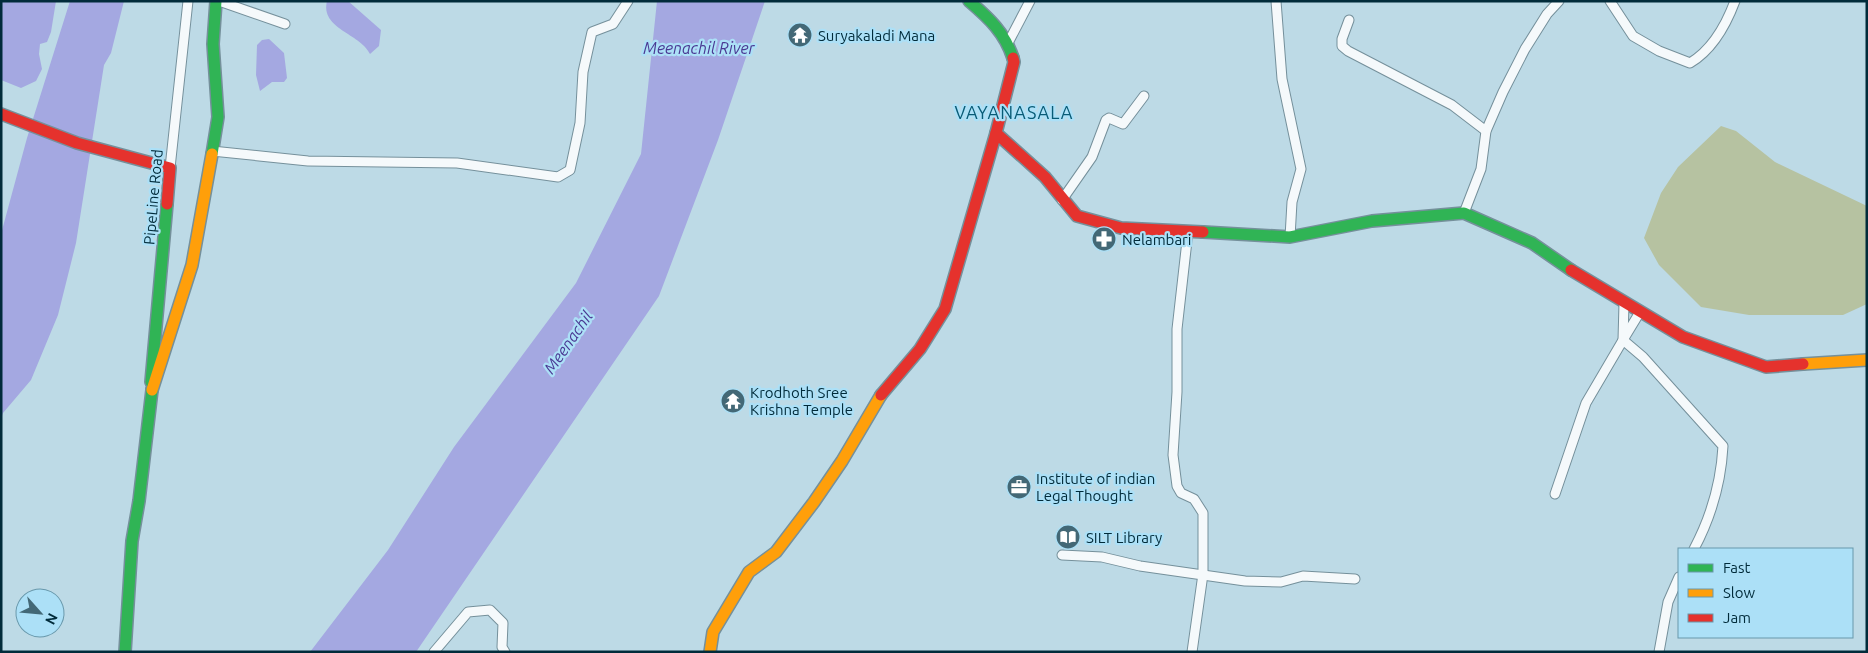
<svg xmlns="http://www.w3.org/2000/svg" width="1868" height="653" font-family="Ubuntu,sans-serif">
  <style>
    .green { fill: #b6c2a1 }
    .water { fill: #a4a8e1 }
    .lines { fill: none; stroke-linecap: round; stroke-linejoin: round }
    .street-casing { stroke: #75909b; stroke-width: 11 }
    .fast-casing { stroke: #75909b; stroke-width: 14 }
    .slow-casing { stroke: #75909b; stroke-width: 14 }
    .jam-casing { stroke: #75909b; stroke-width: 14 }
    .street { stroke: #f5f9fb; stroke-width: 9 }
    .fast { stroke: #30b455; stroke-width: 11 }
    .slow { stroke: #ff9f0a; stroke-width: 11 }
    .jam { stroke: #e5322d; stroke-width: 11 }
    .labels { text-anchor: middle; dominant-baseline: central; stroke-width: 4.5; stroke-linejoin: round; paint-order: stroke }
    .poi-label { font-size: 15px; fill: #012b3a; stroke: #ace0f7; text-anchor: start }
    .street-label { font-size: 15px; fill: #012b3a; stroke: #ace0f7 }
    .water-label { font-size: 16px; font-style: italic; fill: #4a3993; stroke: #ace0f7 }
    .quarter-label { font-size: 18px; letter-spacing: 1px; fill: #085b76; stroke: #ace0f7 }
  </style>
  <rect width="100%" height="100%" fill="#bddae6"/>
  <!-- green -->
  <path class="green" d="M 1721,126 L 1736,131 L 1775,162 L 1867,206 L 1867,304 L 1843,315 L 1749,315 L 1701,307 L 1659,265 L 1644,238 L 1661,193 L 1678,167 Z"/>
  <!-- water -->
  <g class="water">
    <path d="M 1,1 L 56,1 L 51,32 L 47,42 L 40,44 L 39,54 L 42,69 L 36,81 L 21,88 L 1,80 Z"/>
    <path d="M 70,1 L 124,1 L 111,53 L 104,65 L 76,243 L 58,315 L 31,380 L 3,413 L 1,418 L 1,234 L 27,138 Z"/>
    <path d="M 327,1 L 348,1 L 381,30 L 379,46 L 370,54 C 360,33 320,29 327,1 Z"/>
    <path d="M 657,1 L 765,1 L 718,140 L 659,296 L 416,652 L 310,652 L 388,550 L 454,447 L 576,283 L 641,154 Z"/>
    <path d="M 269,39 L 284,53 L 287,78 L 284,82 L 272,82 L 260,91 L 256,75 L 257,45 L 262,40 Z"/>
  </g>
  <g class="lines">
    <defs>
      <g id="street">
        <path d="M 219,1 L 285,24"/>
        <path d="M 1276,1 L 1282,79 L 1301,169 L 1292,202 L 1290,237"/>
        <path d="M 1610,1 L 1633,36 L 1659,51 L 1690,63 C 1712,50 1726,25 1735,1"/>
        <path d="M 1349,20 L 1342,39 L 1342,46 L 1348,51 L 1452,105 L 1486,131"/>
        <path d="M 1008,43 L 1030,1"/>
        <path d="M 212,151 L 308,161 L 457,163 L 558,177 L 570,170 L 580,123 L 583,72 L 592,32 L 613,24 L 628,1"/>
        <path d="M 170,168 L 188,1"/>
        <path d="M 1062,200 L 1092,157 L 1106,120 L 1109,118 L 1123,124 L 1144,96"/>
        <path d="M 1464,213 L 1481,169 L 1486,131 L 1503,92 L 1525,49 L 1547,14 L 1559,1"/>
        <path d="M 1188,232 L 1177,329 L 1177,392 L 1173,455 L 1177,486 L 1181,493 L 1194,499 L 1203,513 L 1203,574 L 1192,652"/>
        <path d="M 1640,312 L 1623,340 L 1643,357 L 1723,446 C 1721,483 1711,517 1694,549"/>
        <path d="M 1555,494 L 1586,403 L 1623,340 L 1624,303"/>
        <path d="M 1062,555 L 1102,557 L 1140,566 L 1245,581 L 1281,582 L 1303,576 L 1355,579"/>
        <path d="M 434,652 L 468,612 L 490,610 L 503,623 L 502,647 L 505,652"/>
        <path d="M 1659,652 L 1668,602 L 1679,577"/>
      </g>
      <g id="fast">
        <path d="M 969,1 C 989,18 1005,33 1013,58"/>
        <path d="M 212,154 L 218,117 L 213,44 L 216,1"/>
        <path d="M 1203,232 L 1290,237 L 1372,221 L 1464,213 L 1532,243 L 1571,270"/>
        <path d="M 151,382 L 167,204"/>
        <path d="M 125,652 L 132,541 L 139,501 L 152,390"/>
      </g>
      <g id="slow">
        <path d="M 1803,364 L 1867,360"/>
        <path d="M 152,390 L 192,265 L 212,154"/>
        <path d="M 710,652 L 713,632 L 749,572 L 776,552 L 814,502 L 842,461 L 881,395"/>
      </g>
      <g id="jam">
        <path d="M 1,114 L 77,143 L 170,168 L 167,204"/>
        <path d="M 996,133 L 1045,177 L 1077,216 L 1121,228 L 1203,232"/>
        <path d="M 1571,270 L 1683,337 L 1766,367 L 1803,364"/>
        <path d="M 881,395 L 920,349 L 945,309 L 996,133 L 1014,62 L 1013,58"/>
      </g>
    </defs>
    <!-- street casing -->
    <use href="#street" class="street-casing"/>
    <!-- fast casing -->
    <use href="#fast" class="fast-casing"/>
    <!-- slow casing -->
    <use href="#slow" class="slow-casing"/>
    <!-- jam casing -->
    <use href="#jam" class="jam-casing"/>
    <!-- street -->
    <use href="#street" class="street"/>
    <!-- fast -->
    <use href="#fast" class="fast"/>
    <!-- slow -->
    <use href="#slow" class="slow"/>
    <!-- jam -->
    <use href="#jam" class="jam"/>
  </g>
  <!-- icons -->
  <defs>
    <symbol id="temple-disc" viewBox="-11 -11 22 22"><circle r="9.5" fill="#436876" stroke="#ace0f7"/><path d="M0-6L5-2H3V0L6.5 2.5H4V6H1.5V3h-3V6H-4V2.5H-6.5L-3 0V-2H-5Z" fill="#fff"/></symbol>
    <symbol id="pharmacy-disc" viewBox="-11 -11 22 22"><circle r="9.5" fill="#436876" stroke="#ace0f7"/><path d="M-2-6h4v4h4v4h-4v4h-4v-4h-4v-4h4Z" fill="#fff"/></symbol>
    <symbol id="office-disc" viewBox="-11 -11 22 22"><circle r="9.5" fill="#436876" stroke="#ace0f7"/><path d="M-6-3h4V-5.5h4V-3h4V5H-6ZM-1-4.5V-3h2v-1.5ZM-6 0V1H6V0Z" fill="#fff"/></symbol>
    <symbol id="library-disc" viewBox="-11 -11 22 22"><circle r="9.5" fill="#436876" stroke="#ace0f7"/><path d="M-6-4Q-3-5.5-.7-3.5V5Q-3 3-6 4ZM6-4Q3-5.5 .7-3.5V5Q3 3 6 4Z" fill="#fff"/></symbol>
  </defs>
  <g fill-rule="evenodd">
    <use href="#temple-disc" x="786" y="21" width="28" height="28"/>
    <use href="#pharmacy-disc" x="1090" y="225" width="28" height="28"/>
    <use href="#temple-disc" x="719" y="387" width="28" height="28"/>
    <use href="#office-disc" x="1005" y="473" width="28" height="28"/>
    <use href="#library-disc" x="1054" y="523" width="28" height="28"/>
  </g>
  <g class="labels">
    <!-- poi labels -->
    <g class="poi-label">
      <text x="818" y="35">Suryakaladi Mana</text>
      <text x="1122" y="239">Nelambari</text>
      <text x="750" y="392">Krodhoth Sree<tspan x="750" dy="17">Krishna Temple</tspan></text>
      <text x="1036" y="478">Institute of indian<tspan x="1036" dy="17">Legal Thought</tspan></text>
      <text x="1086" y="537">SILT Library</text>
    </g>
    <!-- street labels -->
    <g class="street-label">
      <text transform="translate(153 197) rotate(-85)">PipeLine Road</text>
    </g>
    <!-- water labels -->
    <g class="water-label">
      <text x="699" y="48">Meenachil River</text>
      <text transform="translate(568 342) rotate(-55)">Meenachil</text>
    </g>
    <!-- quarter labels -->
    <g class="quarter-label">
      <text x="1014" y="112">VAYANASALA</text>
    </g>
  </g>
  <!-- border -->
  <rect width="1868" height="653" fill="none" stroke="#012b3a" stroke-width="5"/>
  <!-- legend -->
  <rect x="1678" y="548" width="175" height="90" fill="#ace0f7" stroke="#6898ab"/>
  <rect x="1688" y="564" width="25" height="8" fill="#30b455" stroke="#6898ab"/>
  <text x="1723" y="573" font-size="15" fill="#012b3a">Fast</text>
  <rect x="1688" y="589" width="25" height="8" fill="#ff9f0a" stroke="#6898ab"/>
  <text x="1723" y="598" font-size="15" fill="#012b3a">Slow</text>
  <rect x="1688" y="614" width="25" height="8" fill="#e5322d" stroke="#6898ab"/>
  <text x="1723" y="623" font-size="15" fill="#012b3a">Jam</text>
  <!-- north arrow -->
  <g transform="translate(40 613) rotate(117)"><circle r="24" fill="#ace0f7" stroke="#6898ab"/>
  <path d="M0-4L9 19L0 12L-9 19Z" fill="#436876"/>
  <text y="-8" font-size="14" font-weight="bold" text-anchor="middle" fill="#012b3a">N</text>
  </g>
</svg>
